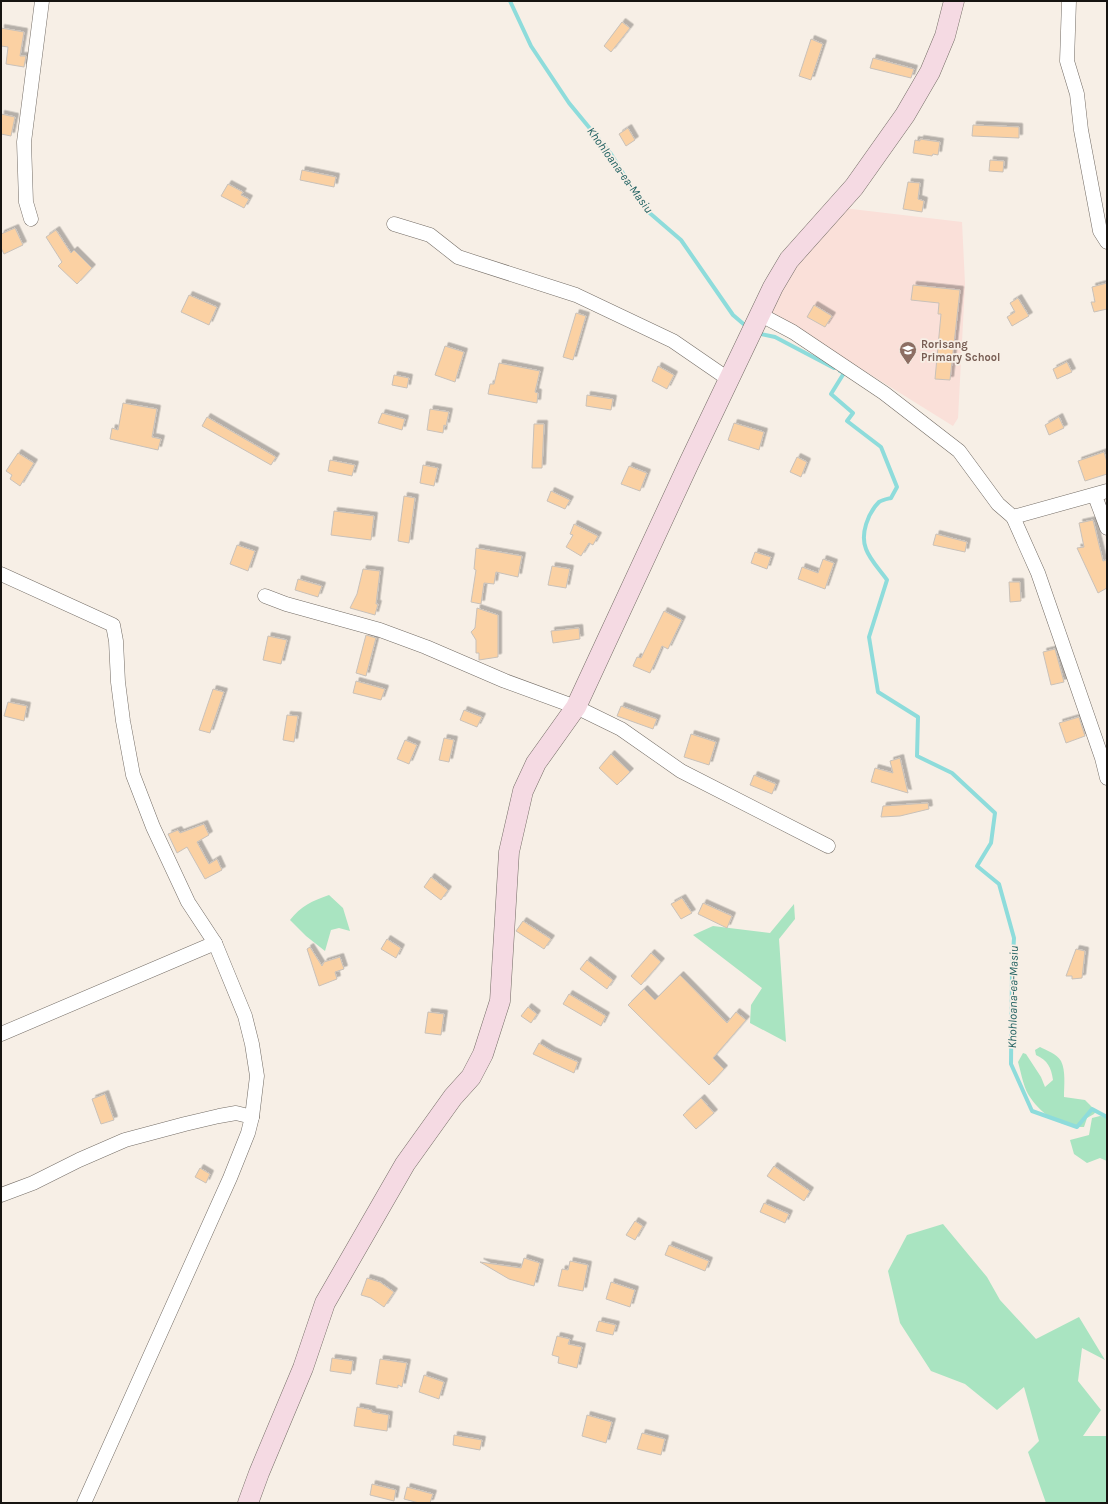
<svg xmlns="http://www.w3.org/2000/svg" width="1108" height="1504" font-family="Karla,sans-serif">
  <style>
    .education { fill: #fae0d9 }
    .green { fill: #a9e4c1 }
    .lines { fill: none; stroke-linecap: round; stroke-linejoin: round }
    .stream { stroke: #8edcdb; stroke-width: 4 }
    .building { fill: #fbd1a3; stroke: #c9c1b9; filter: url(#shadow) }
    .street-casing { stroke: #746d66; stroke-width: 15 }
    .secondary-casing { stroke: #746d66; stroke-width: 21 }
    .street { stroke: #fff; stroke-width: 14 }
    .secondary { stroke: #f5dae3; stroke-width: 20 }
    .labels { text-anchor: middle; dominant-baseline: central; stroke-width: 3.5; stroke-linejoin: round; paint-order: stroke }
    .education-label { font-size: 11px; font-weight: bold; fill: #785e54; stroke: #f7efe6; text-anchor: start }
    .water-label { font-size: 12px; font-style: italic; fill: #226262; stroke: #f7efe6 }
  </style>
  <defs>
    <filter id="shadow"><feDropShadow dx="3.5" dy="-3.5" stdDeviation="0" flood-color="#0004"/></filter>
  </defs>
  <rect width="100%" height="100%" fill="#f7efe6"/>
  <!-- education -->
  <path class="education" d="M 843,208 L 962,222 L 965,284 L 958,418 L 953,426 L 770,312 L 787,270 Z"/>
  <!-- green -->
  <g class="green">
    <path d="M 329,895 L 343,908 L 350,931 L 339,928 L 331,930 L 325,951 L 306,936 L 290,920 C 301,906 312,901 329,895 Z"/>
    <path d="M 794,904 L 795,919 L 779,939 L 786,1042 L 750,1023 L 751,1005 L 762,988 L 693,935 L 713,926 L 770,933 Z"/>
    <path d="M 1040,1047 C 1046,1050 1057,1054 1061,1061 C 1066,1071 1064,1086 1064,1097 L 1085,1100 L 1096,1111 L 1094,1114 L 1087,1118 L 1084,1127 C 1061,1128 1040,1114 1028,1094 C 1023,1085 1021,1072 1018,1062 L 1023,1053 L 1026,1054 L 1041,1077 L 1045,1087 L 1053,1080 C 1051,1067 1048,1061 1036,1055 L 1035,1050 Z"/>
    <path d="M 1100,1116 L 1107,1117 L 1107,1161 L 1100,1158 L 1087,1163 L 1074,1154 L 1070,1140 L 1089,1135 L 1092,1118 Z"/>
    <path d="M 943,1224 L 987,1277 L 1000,1300 L 1036,1339 L 1079,1317 L 1105,1360 L 1082,1348 L 1078,1381 L 1101,1410 L 1083,1436 L 1107,1436 L 1107,1503 L 1046,1503 L 1028,1452 L 1039,1441 L 1024,1387 L 997,1410 L 965,1384 L 931,1371 L 900,1323 L 888,1271 L 907,1235 Z"/>
  </g>
  <g class="lines">
    <!-- stream -->
    <g class="stream">
      <path d="M 510,1 L 531,46 L 569,103 L 611,154 L 645,209 L 681,240 L 733,315 L 747,327"/>
      <path d="M 761,334 L 775,337 L 834,368"/>
      <path d="M 840,371 L 844,373 L 831,394 L 853,413 L 847,421 L 881,447 L 897,487 L 891,498 C 887,499 882,500 879,502 C 868,513 860,534 866,549 C 870,560 880,570 887,580 L 869,637 L 878,692 L 918,717 L 917,756 L 952,773 L 995,813 L 991,843 L 977,866 L 999,884 L 1014,938 L 1012,973 L 1011,1064 L 1032,1111 L 1077,1127 L 1092,1109 L 1107,1117"/>
    </g>
  </g>
  <!-- building -->
  <g class="building">
    <path d="M 622,22 L 630,28 L 611,52 L 604,46 Z"/>
    <path d="M 1,28 L 24,32 L 20,56 L 26,56 L 24,67 L 6,64 L 8,47 L 1,46 Z"/>
    <path d="M 811,39 L 823,44 L 811,80 L 799,76 Z"/>
    <path d="M 873,58 L 914,69 L 911,78 L 870,68 Z"/>
    <path d="M 1,114 L 15,117 L 11,136 L 1,134 Z"/>
    <path d="M 973,125 L 1019,127 L 1019,138 L 972,136 Z"/>
    <path d="M 628,128 L 635,140 L 626,146 L 619,134 Z"/>
    <path d="M 920,139 L 940,142 L 938,155 L 933,154 L 932,156 L 913,153 L 915,140 L 920,141 Z"/>
    <path d="M 990,160 L 1004,161 L 1003,172 L 989,171 Z"/>
    <path d="M 302,170 L 336,177 L 334,187 L 300,180 Z"/>
    <path d="M 908,182 L 920,183 L 918,199 L 924,201 L 922,212 L 903,209 Z"/>
    <path d="M 228,184 L 243,192 L 241,195 L 249,199 L 244,208 L 221,196 Z"/>
    <path d="M 15,228 L 23,245 L 4,254 L 1,248 L 1,234 Z"/>
    <path d="M 56,230 L 71,253 L 74,250 L 92,268 L 77,284 L 58,266 L 62,262 L 46,237 Z"/>
    <path d="M 1107,283 L 1107,309 L 1094,312 L 1091,302 L 1095,302 L 1092,287 Z"/>
    <path d="M 913,285 L 960,290 L 950,380 L 935,379 L 941,314 L 938,314 L 939,303 L 911,300 Z"/>
    <path d="M 189,295 L 217,307 L 209,325 L 181,312 Z"/>
    <path d="M 1018,298 L 1029,316 L 1012,326 L 1007,317 L 1015,312 L 1010,303 Z"/>
    <path d="M 814,305 L 832,316 L 825,327 L 807,317 Z"/>
    <path d="M 576,313 L 586,316 L 573,360 L 563,357 Z"/>
    <path d="M 445,346 L 464,352 L 455,382 L 435,375 Z"/>
    <path d="M 1067,362 L 1072,372 L 1057,379 L 1053,369 Z"/>
    <path d="M 499,363 L 540,371 L 535,392 L 538,393 L 537,403 L 488,394 L 490,384 L 494,384 Z"/>
    <path d="M 658,366 L 674,375 L 667,389 L 652,381 Z"/>
    <path d="M 394,375 L 409,378 L 407,388 L 392,385 Z"/>
    <path d="M 587,395 L 613,399 L 611,410 L 586,406 Z"/>
    <path d="M 123,403 L 157,409 L 152,437 L 161,439 L 158,450 L 110,439 L 112,428 L 118,430 Z"/>
    <path d="M 430,409 L 449,412 L 446,426 L 444,425 L 443,433 L 427,430 Z"/>
    <path d="M 382,413 L 405,419 L 402,430 L 378,423 Z"/>
    <path d="M 207,417 L 276,457 L 271,465 L 202,426 Z"/>
    <path d="M 1059,417 L 1064,428 L 1049,435 L 1045,425 Z"/>
    <path d="M 734,423 L 764,432 L 759,450 L 728,440 Z"/>
    <path d="M 534,424 L 544,424 L 542,468 L 532,468 Z"/>
    <path d="M 1104,452 L 1107,462 L 1107,474 L 1085,481 L 1078,461 Z"/>
    <path d="M 18,453 L 34,463 L 20,486 L 10,479 L 12,475 L 6,471 Z"/>
    <path d="M 797,457 L 807,462 L 801,477 L 790,472 Z"/>
    <path d="M 330,460 L 355,465 L 352,476 L 328,471 Z"/>
    <path d="M 423,465 L 438,468 L 434,486 L 420,483 Z"/>
    <path d="M 629,466 L 647,473 L 640,491 L 621,484 Z"/>
    <path d="M 551,491 L 570,500 L 565,509 L 547,501 Z"/>
    <path d="M 404,496 L 415,498 L 409,543 L 398,541 Z"/>
    <path d="M 334,511 L 374,516 L 371,540 L 331,535 Z"/>
    <path d="M 1093,520 L 1103,561 L 1107,560 L 1107,588 L 1098,593 L 1077,548 L 1084,547 L 1079,523 Z"/>
    <path d="M 574,524 L 598,536 L 593,545 L 589,543 L 581,556 L 566,547 L 573,535 L 570,534 Z"/>
    <path d="M 936,534 L 967,542 L 965,552 L 933,545 Z"/>
    <path d="M 237,545 L 255,551 L 248,571 L 230,564 Z"/>
    <path d="M 476,548 L 522,556 L 518,577 L 496,572 L 494,584 L 484,583 L 481,604 L 471,602 L 476,570 L 474,569 Z"/>
    <path d="M 755,552 L 771,557 L 767,569 L 751,563 Z"/>
    <path d="M 823,559 L 834,563 L 825,589 L 798,579 L 802,567 L 818,573 Z"/>
    <path d="M 552,566 L 570,569 L 566,588 L 548,585 Z"/>
    <path d="M 363,569 L 380,571 L 376,604 L 378,604 L 375,615 L 350,608 L 357,594 Z"/>
    <path d="M 298,579 L 322,586 L 318,597 L 295,590 Z"/>
    <path d="M 1009,582 L 1020,582 L 1021,601 L 1010,602 Z"/>
    <path d="M 477,608 L 498,615 L 498,657 L 479,660 L 479,653 L 476,653 L 476,640 L 471,632 L 475,628 Z"/>
    <path d="M 664,611 L 682,620 L 668,649 L 662,646 L 650,673 L 633,666 L 637,657 L 641,658 Z"/>
    <path d="M 579,628 L 580,639 L 553,643 L 551,631 Z"/>
    <path d="M 366,635 L 376,638 L 366,676 L 356,673 Z"/>
    <path d="M 268,636 L 287,640 L 281,664 L 263,660 Z"/>
    <path d="M 1055,649 L 1064,682 L 1051,685 L 1043,652 Z"/>
    <path d="M 356,681 L 385,689 L 381,700 L 353,693 Z"/>
    <path d="M 213,689 L 224,692 L 210,733 L 199,730 Z"/>
    <path d="M 8,702 L 27,706 L 24,721 L 4,716 Z"/>
    <path d="M 621,706 L 657,719 L 653,729 L 617,716 Z"/>
    <path d="M 464,710 L 482,717 L 477,727 L 460,720 Z"/>
    <path d="M 287,715 L 298,716 L 294,742 L 283,740 Z"/>
    <path d="M 1079,717 L 1085,736 L 1066,743 L 1059,723 Z"/>
    <path d="M 691,734 L 716,742 L 709,765 L 684,757 Z"/>
    <path d="M 444,738 L 454,740 L 449,762 L 439,760 Z"/>
    <path d="M 405,740 L 417,745 L 409,764 L 397,759 Z"/>
    <path d="M 611,754 L 630,772 L 617,785 L 599,768 Z"/>
    <path d="M 900,758 L 908,793 L 871,782 L 875,768 L 893,773 L 890,761 Z"/>
    <path d="M 754,775 L 776,784 L 772,794 L 750,785 Z"/>
    <path d="M 928,803 L 929,809 L 900,816 L 881,817 L 883,806 Z"/>
    <path d="M 204,824 L 209,835 L 197,842 L 209,864 L 217,859 L 222,870 L 205,879 L 187,847 L 177,853 L 168,834 L 178,830 L 180,833 Z"/>
    <path d="M 431,877 L 448,890 L 441,900 L 424,887 Z"/>
    <path d="M 682,898 L 692,913 L 681,919 L 671,904 Z"/>
    <path d="M 703,903 L 732,916 L 727,928 L 698,914 Z"/>
    <path d="M 523,921 L 551,939 L 544,949 L 516,931 Z"/>
    <path d="M 387,939 L 401,948 L 396,958 L 381,949 Z"/>
    <path d="M 310,947 L 322,966 L 324,962 L 340,957 L 344,969 L 335,972 L 337,979 L 319,986 L 307,949 Z"/>
    <path d="M 1076,949 L 1085,951 L 1082,978 L 1072,979 L 1072,976 L 1066,976 Z"/>
    <path d="M 651,953 L 661,962 L 641,985 L 631,976 Z"/>
    <path d="M 587,960 L 613,980 L 607,989 L 580,969 Z"/>
    <path d="M 680,975 L 727,1023 L 736,1012 L 746,1020 L 713,1058 L 724,1069 L 709,1085 L 628,1005 L 644,989 L 655,1000 Z"/>
    <path d="M 569,994 L 606,1016 L 601,1026 L 563,1004 Z"/>
    <path d="M 528,1007 L 537,1014 L 531,1023 L 521,1016 Z"/>
    <path d="M 428,1012 L 444,1014 L 441,1035 L 425,1033 Z"/>
    <path d="M 539,1043 L 552,1051 L 578,1062 L 574,1073 L 533,1054 Z"/>
    <path d="M 105,1094 L 114,1120 L 101,1124 L 92,1099 Z"/>
    <path d="M 701,1098 L 714,1113 L 696,1129 L 683,1115 Z"/>
    <path d="M 774,1166 L 810,1191 L 804,1201 L 767,1176 Z"/>
    <path d="M 200,1168 L 210,1174 L 206,1183 L 195,1177 Z"/>
    <path d="M 764,1203 L 789,1214 L 785,1223 L 760,1212 Z"/>
    <path d="M 635,1221 L 643,1226 L 635,1240 L 626,1235 Z"/>
    <path d="M 669,1245 L 709,1261 L 705,1271 L 665,1255 Z"/>
    <path d="M 524,1258 L 540,1263 L 534,1286 L 509,1279 L 480,1262 L 521,1268 Z"/>
    <path d="M 570,1261 L 588,1265 L 583,1291 L 558,1286 L 562,1269 L 568,1270 Z"/>
    <path d="M 367,1278 L 380,1282 L 394,1292 L 384,1307 L 371,1298 L 361,1295 Z"/>
    <path d="M 611,1282 L 635,1290 L 630,1307 L 606,1299 Z"/>
    <path d="M 599,1321 L 616,1325 L 613,1335 L 596,1331 Z"/>
    <path d="M 557,1336 L 570,1339 L 568,1344 L 582,1347 L 577,1368 L 558,1363 L 559,1357 L 552,1355 Z"/>
    <path d="M 332,1358 L 353,1361 L 351,1374 L 330,1371 Z"/>
    <path d="M 380,1359 L 407,1363 L 402,1387 L 398,1385 L 398,1388 L 376,1384 Z"/>
    <path d="M 424,1375 L 444,1382 L 439,1399 L 419,1392 Z"/>
    <path d="M 357,1407 L 372,1410 L 372,1412 L 389,1415 L 387,1431 L 354,1426 Z"/>
    <path d="M 587,1415 L 612,1422 L 606,1443 L 582,1436 Z"/>
    <path d="M 642,1433 L 665,1439 L 661,1455 L 637,1449 Z"/>
    <path d="M 454,1435 L 482,1440 L 480,1450 L 453,1445 Z"/>
    <path d="M 372,1484 L 396,1490 L 394,1501 L 370,1495 Z"/>
    <path d="M 407,1487 L 433,1494 L 430,1503 L 419,1503 L 404,1499 Z"/>
  </g>
  <g class="lines">
    <defs>
      <g id="street">
        <path d="M 1069,1 L 1067,61 L 1077,94 L 1081,130 L 1100,231 L 1107,242"/>
        <path d="M 31,219 L 26,202 L 24,142 L 42,1"/>
        <path d="M 394,224 L 430,235 L 458,257 L 576,295 L 673,341 L 721,374 L 730,376"/>
        <path d="M 759,314 L 793,332 L 884,393 L 959,451 L 998,504 L 1013,517 L 1107,491"/>
        <path d="M 1095,496 L 1107,528"/>
        <path d="M 1013,517 L 1038,573 L 1102,758 L 1107,778"/>
        <path d="M 1,574 L 113,625 L 116,641 L 118,682 L 123,721 L 133,775 L 153,827 L 188,902 L 215,943 L 245,1016 L 252,1044 L 257,1076 L 252,1117 L 248,1133 L 230,1178 L 84,1503"/>
        <path d="M 265,596 L 286,604 L 380,630 L 426,647 L 505,681 L 576,707 L 621,729 L 681,771 L 828,846"/>
        <path d="M 1,1034 L 215,943"/>
        <path d="M 1,1195 L 33,1183 L 79,1160 L 125,1140 L 185,1124 L 219,1116 L 236,1113 L 252,1117"/>
      </g>
      <path id="secondary" d="M 248,1503 L 259,1473 L 303,1368 L 325,1303 L 405,1164 L 453,1097 L 471,1077 L 483,1054 L 500,1001 L 509,852 L 523,791 L 536,763 L 576,707 L 689,463 L 773,287 L 789,260 L 854,187 L 905,115 L 930,72 L 945,36 L 954,1"/>
    </defs>
    <!-- street casing -->
    <use href="#street" class="street-casing"/>
    <!-- secondary casing -->
    <use href="#secondary" class="secondary-casing"/>
    <!-- street -->
    <use href="#street" class="street"/>
    <!-- secondary -->
    <use href="#secondary" class="secondary"/>
  </g>
  <!-- icons -->
  <defs>
    <symbol id="school-pin" viewBox="-11 -11 22 30"><path d="M0 17L-7.5 6A9.5 9.5 0 1 1 7.5 6Z" fill="#8d6e63" stroke="#f7efe6"/><path d="M0-5L7-2L0 1L-7-2ZM-4 1L0 2.5L4 1V4Q0 6-4 4Z" fill="#fff"/></symbol>
  </defs>
  <g fill-rule="evenodd">
    <use href="#school-pin" x="898" y="340" width="20" height="27"/>
  </g>
  <g class="labels">
    <!-- education labels -->
    <g class="education-label">
      <text x="921" y="344">Rorisang<tspan x="921" dy="13">Primary School</tspan></text>
    </g>
    <!-- water labels -->
    <g class="water-label">
      <text transform="translate(620 170) rotate(54)">Khohloana-ea-Masiu</text>
      <text transform="translate(1013 997) rotate(-89)">Khohloana-ea-Masiu</text>
    </g>
  </g>
  <!-- border -->
  <rect width="1108" height="1504" fill="none" stroke="#161411" stroke-width="4"/>
</svg>
